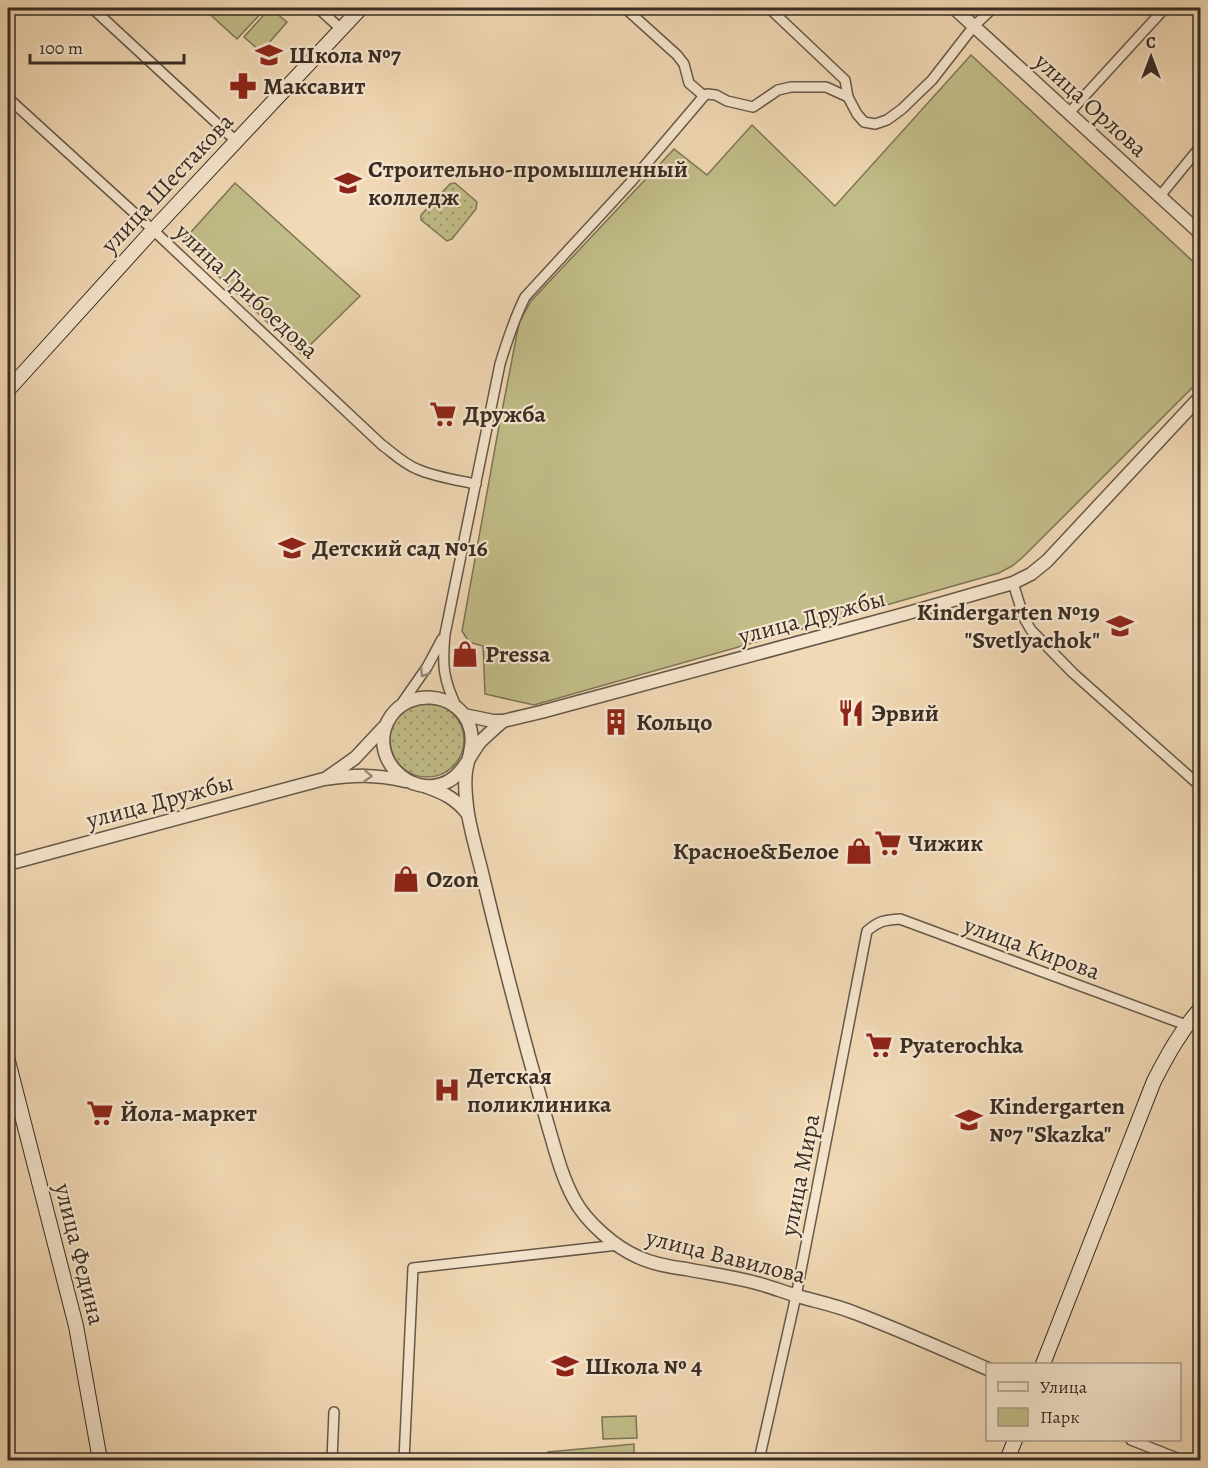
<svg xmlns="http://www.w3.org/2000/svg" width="1208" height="1468" font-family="Alegreya,serif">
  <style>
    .grass { fill: url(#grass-dots); stroke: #7c7556; stroke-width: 1.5 }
    .park { fill: #c1bd88; stroke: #7c7556; stroke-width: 1.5 }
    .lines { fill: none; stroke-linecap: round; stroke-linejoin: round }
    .minor-casing { stroke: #665848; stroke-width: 12 }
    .tertiary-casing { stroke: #665848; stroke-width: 15 }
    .secondary-casing { stroke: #382d24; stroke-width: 16 }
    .minor { stroke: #f6e6cf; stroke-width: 9 }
    .tertiary { stroke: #f6e6cf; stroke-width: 12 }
    .secondary { stroke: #f6e6cf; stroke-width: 14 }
    .oneway { stroke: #978a7a }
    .labels { text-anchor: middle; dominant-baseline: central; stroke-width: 4.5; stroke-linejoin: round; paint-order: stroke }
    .poi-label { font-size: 24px; font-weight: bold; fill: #382d24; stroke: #f6e6cf; text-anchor: start }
    .street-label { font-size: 24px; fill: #382d24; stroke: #f6e6cf }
  </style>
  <defs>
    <pattern id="grass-dots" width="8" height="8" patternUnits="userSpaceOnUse" patternTransform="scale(1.5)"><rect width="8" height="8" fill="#c1bd88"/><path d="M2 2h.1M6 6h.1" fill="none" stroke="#9e9a6f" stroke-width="1.8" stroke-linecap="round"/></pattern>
  </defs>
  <rect width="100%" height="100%" fill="#f1d9b5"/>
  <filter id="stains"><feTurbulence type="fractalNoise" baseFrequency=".00333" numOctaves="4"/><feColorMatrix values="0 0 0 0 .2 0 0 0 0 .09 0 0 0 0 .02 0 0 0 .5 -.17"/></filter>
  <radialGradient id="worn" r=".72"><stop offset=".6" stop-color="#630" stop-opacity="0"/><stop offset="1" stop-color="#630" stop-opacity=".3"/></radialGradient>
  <!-- grass -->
  <g class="grass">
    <path d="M 455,183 L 477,202 L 476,209 L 452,239 L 447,241 L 421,220 L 421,215 L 450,184 Z"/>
    <circle cx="427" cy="740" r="37"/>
  </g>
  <!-- park -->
  <g class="park">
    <path d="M 203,8 L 266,8 L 237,39 Z"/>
    <path d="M 270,8 L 287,22 L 261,52 L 244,37 Z"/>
    <path d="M 971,55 L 1200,268 L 1200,380 L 1022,558 L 1012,566 L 999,573 L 534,705 L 485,694 L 483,646 L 469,642 L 462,631 L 497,437 L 519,323 L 531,301 L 674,149 L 707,175 L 752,125 L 835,206 Z"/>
    <path d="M 235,183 L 360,296 L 301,354 L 182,242 Z"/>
    <path d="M 636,1416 L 637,1438 L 603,1439 L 602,1417 Z"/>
    <path d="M 634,1444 L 634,1460 L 549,1460 L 548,1452 Z"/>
  </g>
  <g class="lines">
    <defs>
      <g id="minor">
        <path d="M 92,8 L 236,141"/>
        <path d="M 318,8 L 341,29"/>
        <path d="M 625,8 L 677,55 L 684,64 L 689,83 L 704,96"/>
        <path d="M 769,8 L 845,80 L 848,97"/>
        <path d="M 704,96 L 707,94 L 716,95 L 727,101 L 753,107 L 778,90 L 791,87 L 826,87 L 848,97 L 857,114 L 864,122 L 875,124 L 887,120 L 902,109 L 932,80 L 974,26 L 993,8"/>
        <path d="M 8,98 L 153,230 L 382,445 C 393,453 404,464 417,469 C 435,477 456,480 476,484"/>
        <path d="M 1069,113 L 1165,8"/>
        <path d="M 1160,196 L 1200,147"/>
        <path d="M 1013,583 L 1024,618 L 1031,630 L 1073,673 L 1200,786"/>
        <path d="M 402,703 L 427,667 L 442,639"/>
        <path d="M 457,708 C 443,679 442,665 445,634 L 500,364 C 507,341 514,319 525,297 L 630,183 L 704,96"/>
        <path d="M 1131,1440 L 1182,1460"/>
        <path d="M 332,1460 L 334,1412"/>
        <path d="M 404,1460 L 413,1268 L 618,1245"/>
        <path d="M 759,1460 L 796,1296 L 867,931 C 879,921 884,920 900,919 L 1186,1025"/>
      </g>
      <g id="tertiary">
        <path d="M 954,8 L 1200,233"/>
        <path d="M 464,715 L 493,721 L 503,721 L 541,712 L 908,613 L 1013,583 L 1031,574 L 1047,561 L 1200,397"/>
        <path d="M 503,721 C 495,728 487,735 480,742 C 470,755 464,772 449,781 C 409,802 365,754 391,716 C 410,689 454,692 468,722 C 476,740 469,754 466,771 C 464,786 466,800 468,814 C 472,837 479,859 484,881 C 498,940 513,998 529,1057 C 536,1081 542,1105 549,1129 C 556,1153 562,1177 574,1199 C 586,1222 615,1247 638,1257 C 653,1264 670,1267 686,1269 C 711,1274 735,1277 760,1284 C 774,1288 787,1293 801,1297 C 819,1302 838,1306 855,1313 C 900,1330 944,1350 988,1369"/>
        <path d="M 328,777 L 355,758 L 384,727"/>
        <path d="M 427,787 C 444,793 456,799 467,813"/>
        <path d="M 8,864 L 324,779 C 355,775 374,774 405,781"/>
      </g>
      <g id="secondary">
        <path d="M 8,390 L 153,230 L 361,8"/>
        <path d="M 8,1061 L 76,1326 L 100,1460"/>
        <path d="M 1043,1364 L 1154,1081 C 1168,1054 1180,1032 1200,1009"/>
        <path d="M 1007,1460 L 1015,1440"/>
      </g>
    </defs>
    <!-- minor casing -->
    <use href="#minor" class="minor-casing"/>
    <!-- tertiary casing -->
    <use href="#tertiary" class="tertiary-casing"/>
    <!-- secondary casing -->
    <use href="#secondary" class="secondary-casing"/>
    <!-- minor -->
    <use href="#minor" class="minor"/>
    <!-- tertiary -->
    <use href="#tertiary" class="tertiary"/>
    <!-- secondary -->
    <use href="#secondary" class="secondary"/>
  </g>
  <!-- one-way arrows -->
  <defs><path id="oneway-chevron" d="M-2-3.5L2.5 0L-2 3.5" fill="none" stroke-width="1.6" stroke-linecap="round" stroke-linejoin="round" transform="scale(1.5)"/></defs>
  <g class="oneway">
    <use href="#oneway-chevron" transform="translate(424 673) rotate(122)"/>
    <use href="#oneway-chevron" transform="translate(368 776) rotate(3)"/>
  </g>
  <!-- icons -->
  <defs>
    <symbol id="school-bare" viewBox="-9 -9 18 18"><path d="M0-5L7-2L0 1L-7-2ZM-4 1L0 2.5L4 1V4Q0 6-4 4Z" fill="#8f2418" stroke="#f6e6cf" stroke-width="2.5" paint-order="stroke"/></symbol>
    <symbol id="pharmacy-bare" viewBox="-9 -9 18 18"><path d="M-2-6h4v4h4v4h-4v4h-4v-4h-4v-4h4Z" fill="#8f2418" stroke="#f6e6cf" stroke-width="2.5" paint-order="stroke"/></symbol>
    <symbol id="university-bare" viewBox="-9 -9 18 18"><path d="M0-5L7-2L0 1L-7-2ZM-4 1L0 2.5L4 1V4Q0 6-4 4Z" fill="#8f2418" stroke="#f6e6cf" stroke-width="2.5" paint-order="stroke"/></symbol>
    <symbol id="supermarket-bare" viewBox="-9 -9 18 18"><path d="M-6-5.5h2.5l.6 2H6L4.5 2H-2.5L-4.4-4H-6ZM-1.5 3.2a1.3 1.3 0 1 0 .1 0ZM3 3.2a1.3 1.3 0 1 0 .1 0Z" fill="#8f2418" stroke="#f6e6cf" stroke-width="2.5" paint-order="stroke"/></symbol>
    <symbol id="shop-bare" viewBox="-9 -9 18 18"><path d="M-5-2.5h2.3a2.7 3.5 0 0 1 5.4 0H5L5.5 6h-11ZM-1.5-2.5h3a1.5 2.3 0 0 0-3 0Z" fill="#8f2418" stroke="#f6e6cf" stroke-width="2.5" paint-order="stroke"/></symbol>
    <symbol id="restaurant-bare" viewBox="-9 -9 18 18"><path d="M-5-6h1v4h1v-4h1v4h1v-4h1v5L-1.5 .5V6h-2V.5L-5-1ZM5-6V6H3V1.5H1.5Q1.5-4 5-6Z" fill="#8f2418" stroke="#f6e6cf" stroke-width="2.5" paint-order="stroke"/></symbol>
    <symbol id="building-bare" viewBox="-9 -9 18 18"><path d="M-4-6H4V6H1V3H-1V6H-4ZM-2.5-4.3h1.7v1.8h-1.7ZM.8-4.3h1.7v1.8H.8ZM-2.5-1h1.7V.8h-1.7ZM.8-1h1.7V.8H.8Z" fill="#8f2418" stroke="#f6e6cf" stroke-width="2.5" paint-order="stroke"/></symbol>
    <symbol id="hospital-bare" viewBox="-9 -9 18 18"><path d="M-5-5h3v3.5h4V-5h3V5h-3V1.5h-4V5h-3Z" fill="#8f2418" stroke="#f6e6cf" stroke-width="2.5" paint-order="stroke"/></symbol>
  </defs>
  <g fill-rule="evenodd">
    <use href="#school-bare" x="250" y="36" width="38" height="38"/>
    <use href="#pharmacy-bare" x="224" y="67" width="38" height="38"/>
    <use href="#university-bare" x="329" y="164" width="38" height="38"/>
    <use href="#supermarket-bare" x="424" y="395" width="38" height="38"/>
    <use href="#school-bare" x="273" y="529" width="38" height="38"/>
    <use href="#school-bare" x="1101" y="607" width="38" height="38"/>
    <use href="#shop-bare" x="446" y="635" width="38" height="38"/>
    <use href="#restaurant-bare" x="832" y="694" width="38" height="38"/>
    <use href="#building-bare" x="597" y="703" width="38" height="38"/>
    <use href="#supermarket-bare" x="869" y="824" width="38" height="38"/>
    <use href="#shop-bare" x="840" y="832" width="38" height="38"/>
    <use href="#shop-bare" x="387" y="860" width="38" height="38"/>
    <use href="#supermarket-bare" x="860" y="1026" width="38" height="38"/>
    <use href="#hospital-bare" x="428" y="1071" width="38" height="38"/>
    <use href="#supermarket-bare" x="81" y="1094" width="38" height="38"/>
    <use href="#school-bare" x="950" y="1101" width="38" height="38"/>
    <use href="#school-bare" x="546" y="1347" width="38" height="38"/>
  </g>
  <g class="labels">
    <!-- poi labels -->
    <g class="poi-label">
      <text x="289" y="55">Школа №7</text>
      <text x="263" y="86">Максавит</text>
      <text x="368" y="169">Строительно-промышленный<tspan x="368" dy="28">колледж</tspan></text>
      <text x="463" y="414">Дружба</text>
      <text x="312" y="548">Детский сад №16</text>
      <text x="1100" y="612" text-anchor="end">Kindergarten №19<tspan x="1100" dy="28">"Svetlyachok"</tspan></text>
      <text x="485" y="654">Pressa</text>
      <text x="871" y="713">Эрвий</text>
      <text x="636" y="722">Кольцо</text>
      <text x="908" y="843">Чижик</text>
      <text x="839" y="851" text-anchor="end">Красное&amp;Белое</text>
      <text x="426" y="879">Ozon</text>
      <text x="899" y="1045">Pyaterochka</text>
      <text x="467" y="1076">Детская<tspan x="467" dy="28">поликлиника</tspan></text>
      <text x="989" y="1106">Kindergarten<tspan x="989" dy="28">№7 "Skazka"</tspan></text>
      <text x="120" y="1113">Йола-маркет</text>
      <text x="585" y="1366">Школа № 4</text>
    </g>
    <!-- street labels -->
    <g class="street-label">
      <text transform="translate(1091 105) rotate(42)">улица Орлова</text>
      <text transform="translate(167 183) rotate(-47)">улица Шестакова</text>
      <text transform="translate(247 291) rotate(43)">улица Грибоедова</text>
      <text transform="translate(812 617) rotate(-15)">улица Дружбы</text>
      <text transform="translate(160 801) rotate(-15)">улица Дружбы</text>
      <text transform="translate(1032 948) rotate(20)">улица Кирова</text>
      <text transform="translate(800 1175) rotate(-79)">улица Мира</text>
      <text transform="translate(80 1254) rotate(76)">улица Федина</text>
      <text transform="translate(726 1256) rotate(14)">улица Вавилова</text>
    </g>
  </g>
  <!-- margin -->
  <rect width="1208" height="1468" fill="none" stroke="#f1d9b5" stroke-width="30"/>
  <rect x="9" y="9" width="1190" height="1450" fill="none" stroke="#382d24" stroke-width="3"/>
  <rect x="15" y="15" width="1178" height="1438" fill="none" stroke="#382d24" stroke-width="1.5"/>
  <!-- legend -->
  <rect x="986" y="1363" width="195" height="78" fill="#f6e6cf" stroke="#aa9c8b" stroke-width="1.5"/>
  <rect x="998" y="1382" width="30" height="9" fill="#f6e6cf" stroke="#aa9c8b" stroke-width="1.5"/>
  <text x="1040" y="1393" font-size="18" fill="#382d24">Улица</text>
  <rect x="998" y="1408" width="30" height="18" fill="#c1bd88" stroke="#aa9c8b" stroke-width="1.5"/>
  <text x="1040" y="1423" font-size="18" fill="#382d24">Парк</text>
  <!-- north arrow -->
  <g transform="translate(1151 57)" stroke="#f6e6cf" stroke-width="4.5" paint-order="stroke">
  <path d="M0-4.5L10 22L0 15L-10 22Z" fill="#382d24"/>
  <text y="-9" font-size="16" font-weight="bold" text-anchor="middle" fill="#382d24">С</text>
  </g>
  <!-- scale -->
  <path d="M30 54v9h154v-9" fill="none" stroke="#382d24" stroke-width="3"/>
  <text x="39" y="54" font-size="18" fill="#382d24" stroke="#f6e6cf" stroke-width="4.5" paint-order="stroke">100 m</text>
  <rect width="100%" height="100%" filter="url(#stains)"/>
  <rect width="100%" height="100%" fill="url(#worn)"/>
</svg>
